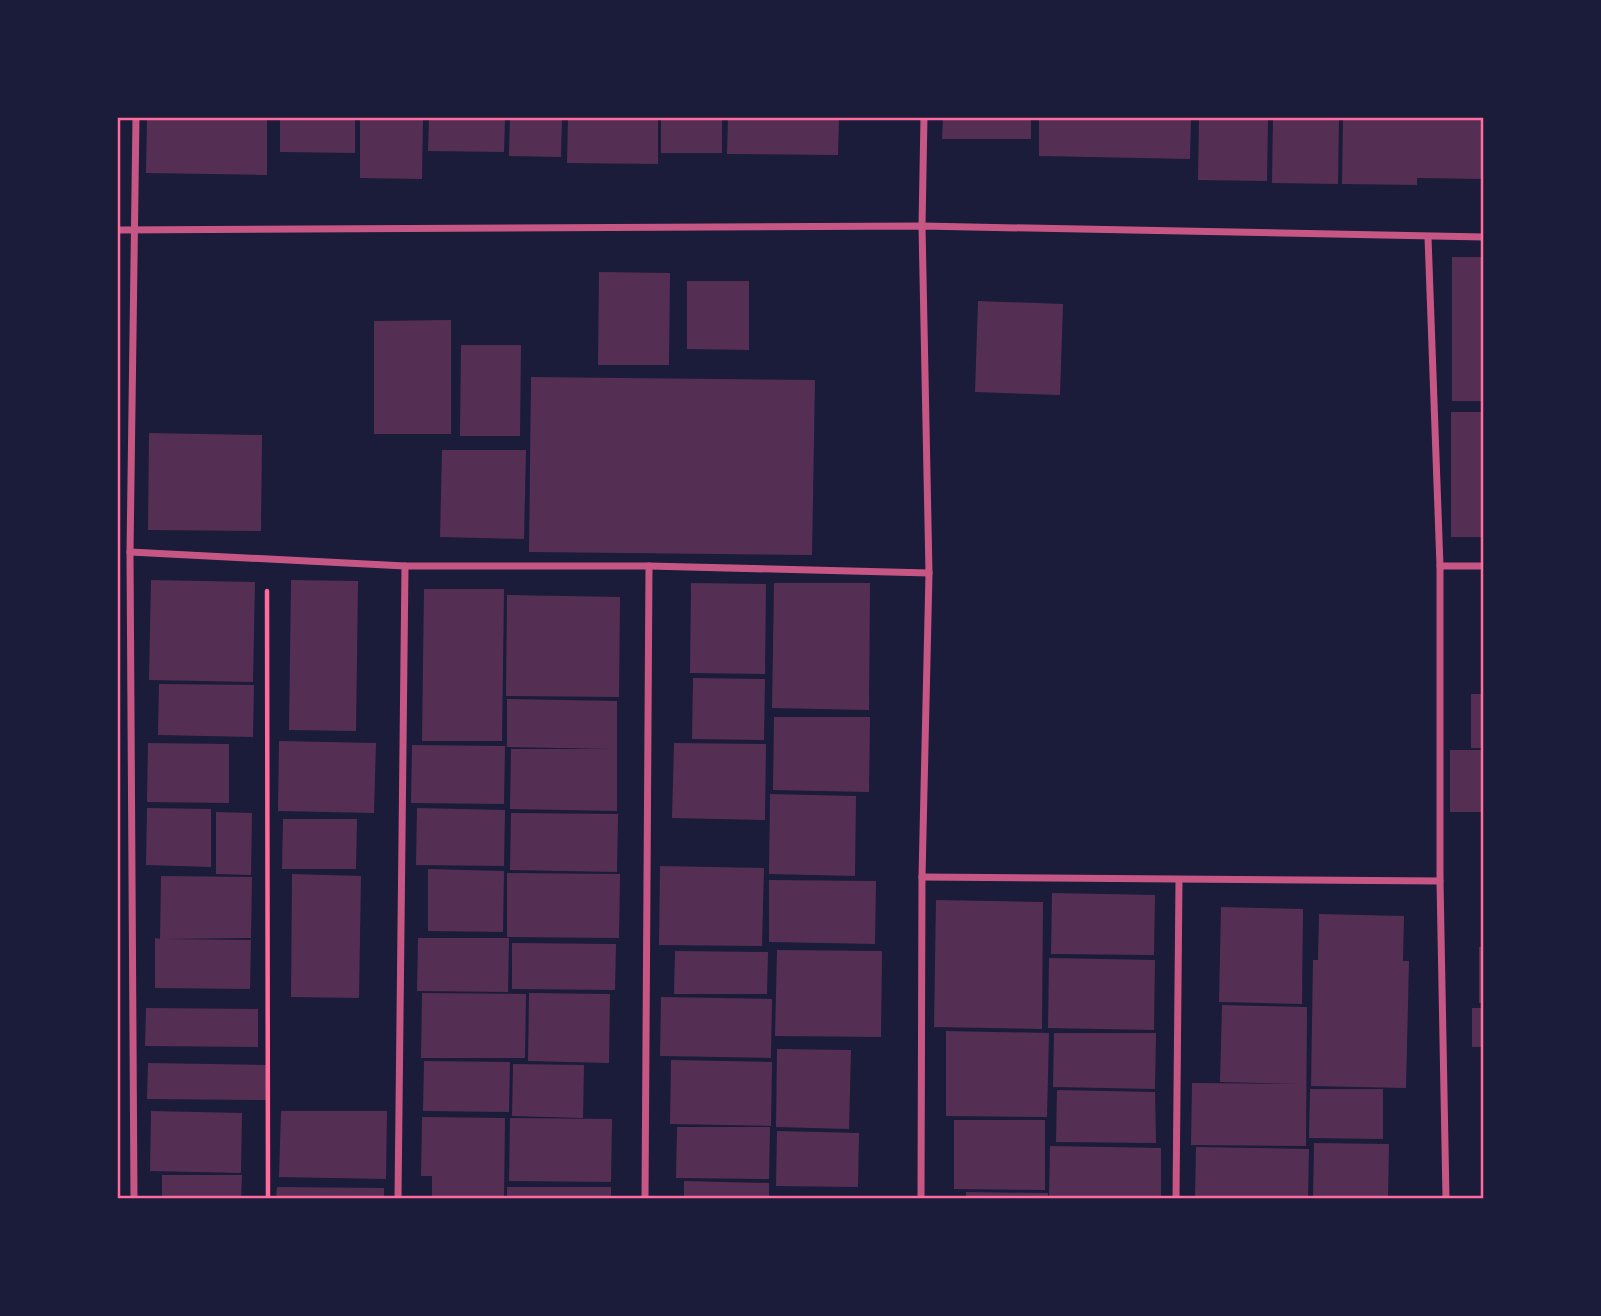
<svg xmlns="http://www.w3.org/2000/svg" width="1601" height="1316" font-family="'Titillium Web',sans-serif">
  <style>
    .building { fill: #542f53 }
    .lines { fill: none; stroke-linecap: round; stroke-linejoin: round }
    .path { stroke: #ff6b9d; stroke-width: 4.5 }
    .minor { stroke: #c65784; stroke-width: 7 }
    .neatline { fill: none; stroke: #ff6b9d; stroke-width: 2.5 }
  </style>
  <rect width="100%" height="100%" fill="#1b1b3a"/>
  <!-- building -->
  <g class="building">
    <path d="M 147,117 L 267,117 L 267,175 L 146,173 Z"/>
    <path d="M 280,117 L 355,117 L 355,153 L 280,152 Z"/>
    <path d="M 360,117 L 423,117 L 422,179 L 360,178 Z"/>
    <path d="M 429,117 L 505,117 L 504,152 L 428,151 Z"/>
    <path d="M 510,117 L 562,117 L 561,157 L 509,156 Z"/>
    <path d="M 568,117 L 658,117 L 658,164 L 567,163 Z"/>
    <rect x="661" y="117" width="61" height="36"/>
    <path d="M 728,117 L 839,117 L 838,155 L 727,154 Z"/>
    <path d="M 943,117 L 1031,117 L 1031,139 L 942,139 Z"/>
    <path d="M 1039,117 L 1191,117 L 1190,159 L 1039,156 Z"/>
    <path d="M 1199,117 L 1268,117 L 1267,181 L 1198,180 Z"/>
    <path d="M 1273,117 L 1339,117 L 1338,184 L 1272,183 Z"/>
    <path d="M 1343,117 L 1484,117 L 1484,179 L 1417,178 L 1417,185 L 1342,184 Z"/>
    <rect x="1452" y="257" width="32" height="144"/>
    <path d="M 599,272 L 670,273 L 669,365 L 598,365 Z"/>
    <path d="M 687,281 L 749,281 L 749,350 L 687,349 Z"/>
    <path d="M 978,301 L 1063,304 L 1060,395 L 975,392 Z"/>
    <path d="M 451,320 L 451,434 L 374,434 L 374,321 Z"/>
    <path d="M 461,345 L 521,345 L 520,436 L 460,436 Z"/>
    <path d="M 531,377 L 815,380 L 812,555 L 529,552 Z"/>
    <rect x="1451" y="412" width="33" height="125"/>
    <path d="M 149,433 L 262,435 L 261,531 L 148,530 Z"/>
    <path d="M 442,450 L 526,450 L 524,539 L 440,537 Z"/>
    <path d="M 151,580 L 255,582 L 253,682 L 149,680 Z"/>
    <path d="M 291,580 L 358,581 L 356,731 L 289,730 Z"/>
    <path d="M 691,583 L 766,584 L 765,674 L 690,673 Z"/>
    <path d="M 774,583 L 870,583 L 869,710 L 772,708 Z"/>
    <path d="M 424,589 L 504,589 L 502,741 L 422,741 Z"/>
    <rect x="1481" y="593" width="3" height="98"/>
    <path d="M 507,595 L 620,597 L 619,697 L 506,696 Z"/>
    <path d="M 693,678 L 765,679 L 764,740 L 692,739 Z"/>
    <path d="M 159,684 L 254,685 L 253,737 L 158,735 Z"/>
    <rect x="1471" y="694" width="13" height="54"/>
    <path d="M 507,699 L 617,701 L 617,811 L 510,809 L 511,749 L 611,749 L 507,747 Z"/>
    <path d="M 774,717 L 870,717 L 869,792 L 773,790 Z"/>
    <path d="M 279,741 L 376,743 L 374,813 L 278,811 Z"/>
    <path d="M 148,743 L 229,744 L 229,803 L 147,802 Z"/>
    <path d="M 674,743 L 766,744 L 765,820 L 672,818 Z"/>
    <path d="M 412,745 L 505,746 L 504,804 L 411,803 Z"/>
    <rect x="1450" y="750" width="34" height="62"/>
    <path d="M 770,794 L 856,796 L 855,876 L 769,874 Z"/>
    <path d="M 147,808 L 211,809 L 211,867 L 146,865 Z"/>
    <path d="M 417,808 L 505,810 L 504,866 L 416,865 Z"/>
    <path d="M 216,812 L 252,813 L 251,875 L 216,874 Z"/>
    <path d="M 511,813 L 618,814 L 617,872 L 510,870 Z"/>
    <rect x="1481" y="813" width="3" height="66"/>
    <path d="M 283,819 L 357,819 L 356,869 L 282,869 Z"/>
    <path d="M 660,866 L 764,868 L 762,946 L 659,945 Z"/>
    <path d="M 428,869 L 504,871 L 503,932 L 428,931 Z"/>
    <path d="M 507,873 L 620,874 L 619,938 L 507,937 Z"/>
    <path d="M 292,874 L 361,876 L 359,998 L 291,997 Z"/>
    <path d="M 161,876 L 252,877 L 251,938 L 165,939 L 251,940 L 250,989 L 155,988 L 155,938 L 160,939 Z"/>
    <path d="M 769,880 L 876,881 L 875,944 L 769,942 Z"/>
    <path d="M 1052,893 L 1155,895 L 1154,955 L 1051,954 Z"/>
    <path d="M 936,900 L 1043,902 L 1042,1029 L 934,1027 Z"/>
    <path d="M 1221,907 L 1303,909 L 1302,1004 L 1219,1002 Z"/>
    <path d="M 1319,914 L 1404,916 L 1403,961 L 1409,961 L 1406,1088 L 1311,1086 L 1313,960 L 1318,960 Z"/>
    <path d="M 418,938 L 509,938 L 508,992 L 417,991 Z"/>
    <path d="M 512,943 L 616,944 L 615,990 L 512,989 Z"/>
    <rect x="1479" y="947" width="5" height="56"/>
    <path d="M 777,950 L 882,951 L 881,1037 L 775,1036 Z"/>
    <path d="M 675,951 L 768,952 L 767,994 L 674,994 Z"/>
    <path d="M 1049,958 L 1155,960 L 1154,1030 L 1048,1028 Z"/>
    <path d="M 422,993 L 526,994 L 525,1058 L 421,1058 Z"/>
    <path d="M 529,993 L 610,994 L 609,1063 L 528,1061 Z"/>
    <path d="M 661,997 L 772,999 L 771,1058 L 660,1056 Z"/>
    <path d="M 1222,1005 L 1307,1007 L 1306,1146 L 1191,1145 L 1192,1083 L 1299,1084 L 1220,1082 Z"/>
    <path d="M 146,1008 L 258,1009 L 258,1047 L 145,1046 Z"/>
    <rect x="1472" y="1008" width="12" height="39"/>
    <path d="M 946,1031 L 1049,1033 L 1047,1117 L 946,1116 Z"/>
    <path d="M 1054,1033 L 1156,1033 L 1155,1089 L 1053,1087 Z"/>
    <path d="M 777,1049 L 851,1050 L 849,1129 L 776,1127 Z"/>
    <rect x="1481" y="1049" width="3" height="73"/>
    <path d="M 671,1060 L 772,1062 L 771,1126 L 670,1124 Z"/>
    <path d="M 424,1061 L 510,1062 L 509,1112 L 423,1111 Z"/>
    <path d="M 148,1063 L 267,1065 L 266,1100 L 147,1099 Z"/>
    <path d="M 513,1064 L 584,1065 L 583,1118 L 512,1116 Z"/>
    <path d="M 1310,1089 L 1383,1089 L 1383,1139 L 1309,1138 Z"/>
    <path d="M 1057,1090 L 1155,1092 L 1156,1143 L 1056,1142 Z"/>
    <path d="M 151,1111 L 242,1113 L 241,1173 L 150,1171 Z"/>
    <path d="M 281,1111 L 387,1111 L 386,1179 L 279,1177 Z"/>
    <path d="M 422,1117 L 505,1118 L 504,1199 L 432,1199 L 432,1176 L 421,1176 Z"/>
    <path d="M 510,1118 L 612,1119 L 611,1182 L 509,1181 Z"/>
    <path d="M 954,1120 L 1045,1120 L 1045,1190 L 954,1189 Z"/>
    <path d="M 677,1127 L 770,1127 L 769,1179 L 676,1178 Z"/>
    <path d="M 777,1131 L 859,1133 L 858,1187 L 776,1186 Z"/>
    <path d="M 1314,1143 L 1389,1144 L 1388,1199 L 1313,1199 Z"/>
    <path d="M 1050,1146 L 1161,1148 L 1161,1199 L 1049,1199 Z"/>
    <path d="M 1196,1147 L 1309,1149 L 1308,1199 L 1195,1199 Z"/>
    <path d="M 162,1175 L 242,1175 L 241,1199 L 162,1199 Z"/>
    <path d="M 684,1181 L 769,1183 L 769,1199 L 684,1199 Z"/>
    <path d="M 277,1187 L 384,1188 L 384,1199 L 276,1199 Z"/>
    <rect x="507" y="1187" width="104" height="12"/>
    <path d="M 966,1192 L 1048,1193 L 1048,1199 L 966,1199 Z"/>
  </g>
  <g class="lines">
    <!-- path -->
    <path class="path" d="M 267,591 L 268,1199"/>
    <!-- minor -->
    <g class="minor">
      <path d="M 117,230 L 922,226 L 1484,237"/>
      <path d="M 1428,237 L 1440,566 L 1440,881 L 1446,1199"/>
      <path d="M 130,552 L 405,566 L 649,566 L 929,573"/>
      <path d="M 1440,566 L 1484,566"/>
      <path d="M 922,877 L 1440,881"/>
      <path d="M 134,1199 L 130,552 L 136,117"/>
      <path d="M 398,1199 L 405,566"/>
      <path d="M 645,1199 L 649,566"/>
      <path d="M 921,1199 L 922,877 L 929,573 L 922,226 L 924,117"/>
      <path d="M 1176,1199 L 1179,880"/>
    </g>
  </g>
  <!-- border -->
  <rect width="1601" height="1316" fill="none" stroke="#1b1b3a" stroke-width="238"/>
  <rect x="119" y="119" width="1363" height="1078" class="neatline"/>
</svg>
